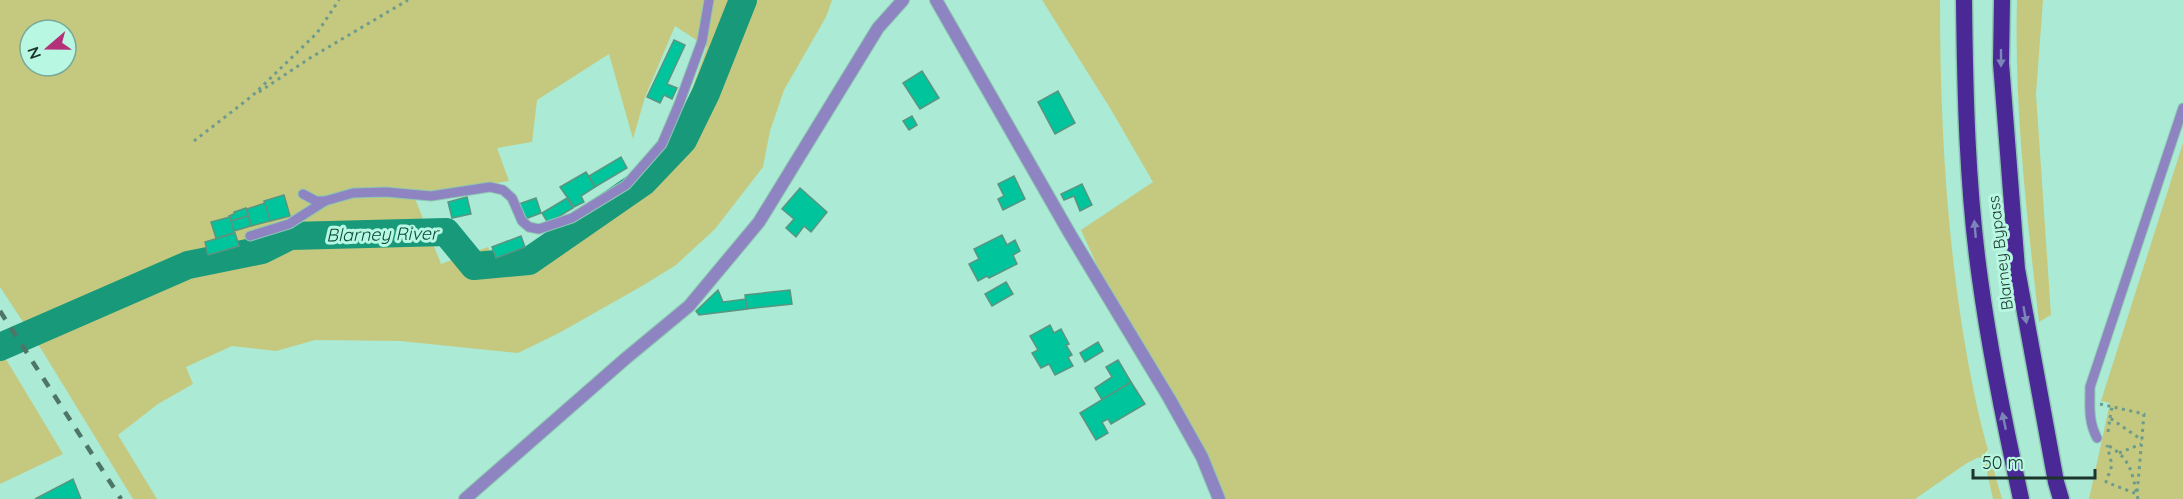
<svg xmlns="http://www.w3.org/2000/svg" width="2183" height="499" font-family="Quicksand,sans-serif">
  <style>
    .green { fill: #c5c97f; fill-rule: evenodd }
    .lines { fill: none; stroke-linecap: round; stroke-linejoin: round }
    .river { stroke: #18997a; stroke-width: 28 }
    .building { fill: #00c49b; stroke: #599581; stroke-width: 1.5 }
    .service-casing { stroke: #8ec6b2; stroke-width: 11 }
    .tertiary-casing { stroke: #8ec6b2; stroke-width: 14 }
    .trunk-casing { stroke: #8ec6b2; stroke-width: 19 }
    .path { stroke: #6d9b8c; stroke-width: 3; stroke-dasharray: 3 4.5; stroke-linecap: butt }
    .service { stroke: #8e84c2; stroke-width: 9 }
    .tertiary { stroke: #8e84c2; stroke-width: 12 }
    .trunk { stroke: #4a2896; stroke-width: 16 }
    .rail { stroke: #4e7568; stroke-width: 4.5; stroke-dasharray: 10 10; stroke-linecap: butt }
    .oneway { fill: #7c85b8 }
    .labels { text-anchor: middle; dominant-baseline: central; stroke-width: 6; stroke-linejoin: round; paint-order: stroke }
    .street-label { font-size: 16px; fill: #1b342c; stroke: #b8f7e1 }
    .water-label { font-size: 18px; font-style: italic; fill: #034938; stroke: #b8f7e1 }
  </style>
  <rect width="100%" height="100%" fill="#abead4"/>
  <!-- green -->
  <g class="green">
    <path d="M 0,0 L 832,0 L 826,17 L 784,90 L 770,131 L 763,167 L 715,229 L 676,265 L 642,286 L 559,333 L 518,353 L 400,341 L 315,340 L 276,351 L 232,346 L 186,367 L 193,384 L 158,404 L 118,435 L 157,499 L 133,499 L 43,352 L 0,287 ZM 675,26 L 707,47 L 678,128 L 641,180 L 574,225 L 494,261 L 488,247 L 441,264 L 414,196 L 509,181 L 497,148 L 532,142 L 537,100 L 609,54 L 633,139 L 645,97 ZM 30,30 L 66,30 L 66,66 L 30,66 Z"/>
    <path d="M 1042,0 L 1940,0 C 1940,135 1948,270 1976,402 C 1983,435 1993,467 2002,499 L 1993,499 L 1986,468 L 1979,457 L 1967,463 L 1915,499 L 1218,499 L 1122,320 L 1081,230 L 1153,182 L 1110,108 Z"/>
    <path d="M 2017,0 L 2043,0 L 2036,94 L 2051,315 L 2039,322 C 2027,216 2014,108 2017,0 Z"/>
    <path d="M 2183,143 L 2183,499 L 2089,499 L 2110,403 L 2101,401 Z"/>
    <path d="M 4,356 L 63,454 L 0,484 L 0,359 Z"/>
  </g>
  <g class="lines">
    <!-- river -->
    <path class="river" d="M 0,347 L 188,265 L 262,250 L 290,236 L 446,232 L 474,266 L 529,261 L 643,182 L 683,140 L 706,93 L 743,0"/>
  </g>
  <!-- building -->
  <g class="building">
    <path d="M 674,40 L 685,45 L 667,84 L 677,88 L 672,99 L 664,95 L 660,103 L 647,97 Z"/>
    <path d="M 922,71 L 939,98 L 920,109 L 903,83 Z"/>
    <path d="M 1058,91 L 1075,123 L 1055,134 L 1038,102 Z"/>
    <path d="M 912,116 L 917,125 L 909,130 L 903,121 Z"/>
    <path d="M 621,157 L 627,168 L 595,187 L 589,176 Z"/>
    <path d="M 586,172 L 595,187 L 581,196 L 584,202 L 574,207 L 560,187 Z"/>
    <path d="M 1014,176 L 1025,199 L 1003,210 L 998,199 L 1004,196 L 998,184 Z"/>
    <path d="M 1082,184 L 1092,205 L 1080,211 L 1074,196 L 1064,200 L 1061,194 Z"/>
    <path d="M 800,188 L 827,212 L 811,232 L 804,226 L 796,237 L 786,228 L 794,219 L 782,209 Z"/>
    <path d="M 284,195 L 290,216 L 270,221 L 264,201 Z"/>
    <path d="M 467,197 L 471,214 L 452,218 L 448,202 Z"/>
    <path d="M 536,198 L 541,213 L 525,219 L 519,204 Z"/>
    <path d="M 567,198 L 573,208 L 548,223 L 542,213 Z"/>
    <path d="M 265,203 L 270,221 L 251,226 L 247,209 Z"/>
    <path d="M 246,208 L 248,216 L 231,221 L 229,216 L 234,214 L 234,212 Z"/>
    <path d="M 248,216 L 251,226 L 234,231 L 231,221 Z"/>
    <path d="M 230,217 L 234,233 L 216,238 L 211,222 Z"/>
    <path d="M 235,233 L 239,246 L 208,255 L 205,242 Z"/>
    <path d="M 1002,235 L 1007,245 L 1015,240 L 1020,251 L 1013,255 L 1017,264 L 989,278 L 987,276 L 978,281 L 969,264 L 979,259 L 974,249 Z"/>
    <path d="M 521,236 L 525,247 L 496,258 L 492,247 Z"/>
    <path d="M 1006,282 L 1013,294 L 992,306 L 985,294 Z"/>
    <path d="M 718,290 L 723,302 L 746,299 L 747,309 L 699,315 L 696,311 Z"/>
    <path d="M 790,290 L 792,304 L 747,309 L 745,295 Z"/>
    <path d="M 1050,325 L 1054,333 L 1061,329 L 1069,344 L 1066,345 L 1072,355 L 1068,357 L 1073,366 L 1055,375 L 1049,364 L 1041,368 L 1032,353 L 1038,350 L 1030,336 Z"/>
    <path d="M 1098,342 L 1103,351 L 1085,362 L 1080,353 Z"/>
    <path d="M 1118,360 L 1131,382 L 1102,400 L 1095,388 L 1112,377 L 1106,367 Z"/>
    <path d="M 1131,382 L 1145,404 L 1111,424 L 1108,419 L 1102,422 L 1108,433 L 1096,440 L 1080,413 Z"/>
    <path d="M 73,479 L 81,499 L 35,499 Z"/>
  </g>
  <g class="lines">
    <defs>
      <g id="service">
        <path d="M 303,194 L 316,201 L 325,201"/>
        <path d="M 250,236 L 289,224 L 325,201 L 353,193 L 386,192 L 431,196 L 490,187 L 503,190 L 512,198 L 522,221 L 529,227 L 539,229 L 572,218 L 626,185 L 662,144 L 679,104 L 702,41 L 709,0"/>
        <path d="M 2097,438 C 2088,421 2090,406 2090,387 L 2183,108"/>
      </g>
      <g id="tertiary">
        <path d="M 936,0 L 1070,234 L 1169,398 L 1202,457 L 1219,499"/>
        <path d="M 465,499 L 625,359 L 689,306 L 759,222 L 878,28 L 903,0"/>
      </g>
      <g id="trunk">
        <path d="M 1964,0 C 1965,92 1967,187 1980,279 C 1990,353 2005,426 2021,499"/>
        <path d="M 2002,0 L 2001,63 L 2017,269 L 2056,482 L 2061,499"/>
      </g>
    </defs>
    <!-- service casing -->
    <use href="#service" class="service-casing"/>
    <!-- tertiary casing -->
    <use href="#tertiary" class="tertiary-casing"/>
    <!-- trunk casing -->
    <use href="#trunk" class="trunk-casing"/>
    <!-- path -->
    <g class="path">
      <path d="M 259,92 L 310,58 L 408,0"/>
      <path d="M 194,141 L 252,96 L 317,33 L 339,0"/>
      <path d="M 2100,404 L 2144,414 L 2137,494 L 2106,482 L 2112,465 L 2107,445"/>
      <path d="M 2110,418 L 2112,407"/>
      <path d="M 2108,432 L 2110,418 L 2142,440"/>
      <path d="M 2109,446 C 2132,460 2132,474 2138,499"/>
      <path d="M 2119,453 L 2141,444"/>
    </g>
    <!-- service -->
    <use href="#service" class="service"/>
    <!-- tertiary -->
    <use href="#tertiary" class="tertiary"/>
    <!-- trunk -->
    <use href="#trunk" class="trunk"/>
    <!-- rail -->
    <path class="rail" d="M 0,311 L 121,499"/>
  </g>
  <!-- one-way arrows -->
  <defs><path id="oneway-solid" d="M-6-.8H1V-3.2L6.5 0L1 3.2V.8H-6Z" transform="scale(1.5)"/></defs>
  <g class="oneway">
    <use href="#oneway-solid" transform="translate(2001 58) rotate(90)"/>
    <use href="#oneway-solid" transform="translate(1975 229) rotate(-95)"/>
    <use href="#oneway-solid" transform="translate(2025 315) rotate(80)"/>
    <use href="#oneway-solid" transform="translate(2004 421) rotate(-102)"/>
  </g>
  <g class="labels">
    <!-- street labels -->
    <g class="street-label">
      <text transform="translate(2000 253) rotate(-97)">Blarney Bypass</text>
    </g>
    <!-- water labels -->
    <g class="water-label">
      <text transform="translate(382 234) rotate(-1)">Blarney River</text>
    </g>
  </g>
  <!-- north arrow -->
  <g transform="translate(48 48) rotate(250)"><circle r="28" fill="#b8f7e1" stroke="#79a999" stroke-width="1.5"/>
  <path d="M0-4.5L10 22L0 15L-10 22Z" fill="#b4317a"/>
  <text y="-9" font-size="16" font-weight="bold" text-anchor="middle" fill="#1b342c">N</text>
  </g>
  <!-- scale -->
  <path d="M1973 469v9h122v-9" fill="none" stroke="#1b342c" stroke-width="3"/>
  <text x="1982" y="469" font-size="18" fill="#1b342c" stroke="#b8f7e1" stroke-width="4.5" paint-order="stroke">50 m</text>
</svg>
